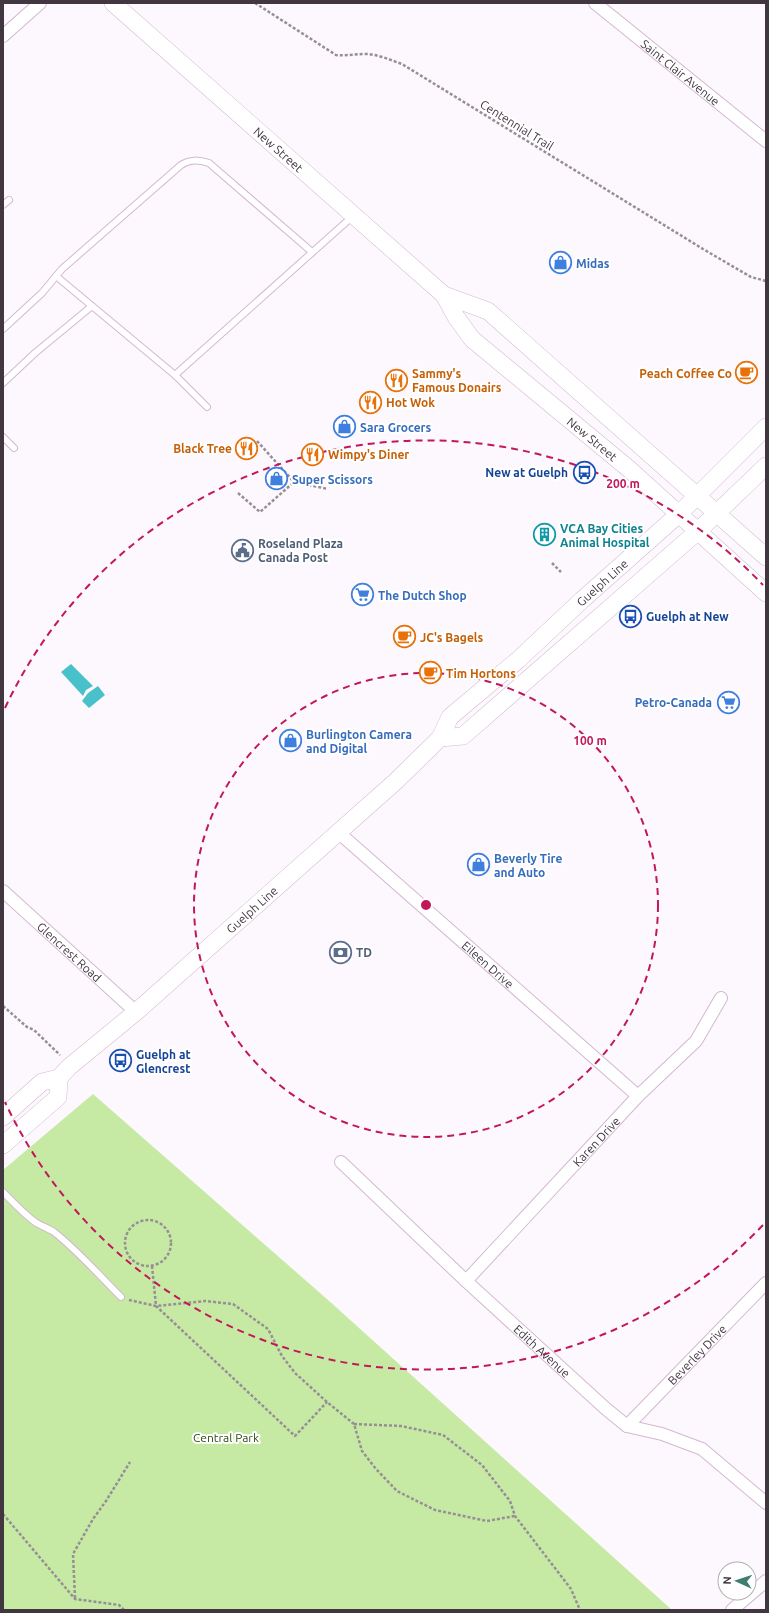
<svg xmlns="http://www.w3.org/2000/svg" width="769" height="1613" font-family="Ubuntu,sans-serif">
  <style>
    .green { fill: #c6eaa4 }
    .water { fill: #48c1ca }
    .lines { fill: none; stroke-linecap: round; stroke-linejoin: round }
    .lane-casing { stroke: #d3b8d2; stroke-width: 8 }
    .street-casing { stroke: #d3b8d2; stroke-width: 14 }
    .secondary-casing { stroke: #d3b8d2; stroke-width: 18 }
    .path { stroke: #978e96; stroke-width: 2.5; stroke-dasharray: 3 2; stroke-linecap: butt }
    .lane { stroke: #fff; stroke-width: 6 }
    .street { stroke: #fff; stroke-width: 12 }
    .secondary { stroke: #fff; stroke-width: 17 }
    .ring { fill: none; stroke: #c2185b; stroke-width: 2; stroke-dasharray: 7 5 }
    .labels { text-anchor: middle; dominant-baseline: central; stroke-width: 4; stroke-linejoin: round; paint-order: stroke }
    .street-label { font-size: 12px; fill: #423741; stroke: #fff }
    .shop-label { font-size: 12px; font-weight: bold; fill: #366cbe; stroke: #fff; text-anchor: start }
    .food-label { font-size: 12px; font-weight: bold; fill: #c56008; stroke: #fff; text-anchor: start }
    .transit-label { font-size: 12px; font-weight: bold; fill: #164399; stroke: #fff; text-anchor: start }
    .culture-label { font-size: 12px; font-weight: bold; fill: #0d838f; stroke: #fff; text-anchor: start }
    .service-label { font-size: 12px; font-weight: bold; fill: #4e5e75; stroke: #fff; text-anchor: start }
    .park-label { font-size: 12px; fill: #304814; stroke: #fff }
    .centre { fill: #c2185b; stroke: #fff; stroke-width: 2 }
    .ring-label { font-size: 12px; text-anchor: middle; font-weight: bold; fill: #c2185b; stroke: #fff; stroke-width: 4; stroke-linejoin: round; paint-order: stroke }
  </style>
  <rect width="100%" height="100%" fill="#fdf8fd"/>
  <!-- green -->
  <path class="green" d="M 93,1094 L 328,1300 L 672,1610 L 3,1610 L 3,1170 Z"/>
  <!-- water -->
  <g class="water">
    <path d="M 71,664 L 93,686 L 86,690 L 83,696 L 61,672 Z"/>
    <path d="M 98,686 L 105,695 L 89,708 L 82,701 L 88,693 Z"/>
  </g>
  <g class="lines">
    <defs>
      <g id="lane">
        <path d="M 3,205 L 9,200"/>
        <path d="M 56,276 L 92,306"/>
        <path d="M 3,329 L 42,293 L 62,269 L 181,165 C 191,159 198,160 209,163 L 312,252"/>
        <path d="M 175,375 L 353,216"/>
        <path d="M 3,383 L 35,353 L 92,306 L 175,375 L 207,407"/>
        <path d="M 3,437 L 14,448"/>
        <path d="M 3,1192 C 13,1202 23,1213 35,1222 C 41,1226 48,1228 54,1232 C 78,1251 99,1275 121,1297"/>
      </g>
      <g id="street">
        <path id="s1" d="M 595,3 L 766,141"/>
        <path d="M 3,36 L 40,3"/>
        <path id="s2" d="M 338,832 L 638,1096"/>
        <path id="s3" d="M 3,891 L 136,1012"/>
        <path id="s4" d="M 341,1162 L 466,1281 L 605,1408 L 627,1426 L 662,1434 L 702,1449 L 766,1503"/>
        <path id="s5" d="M 466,1281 L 638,1096 L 696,1041 L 721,998"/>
        <path id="s6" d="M 627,1426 L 766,1283"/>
        <path d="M 732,1610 L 766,1581"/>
      </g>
      <g id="secondary">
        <path id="s7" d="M 113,3 L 444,295 L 456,317 L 472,339 L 629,469 L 766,593"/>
        <path d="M 444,295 L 488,311 L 766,557"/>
        <path d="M 440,738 L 463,736 L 697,532 L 766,466"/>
        <path id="s8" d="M 3,1117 L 42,1082 L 59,1078 L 69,1067 L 136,1012 L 395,782 L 440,738 L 450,717 L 518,660 L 582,600 L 679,514 L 766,427"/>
        <path d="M 3,1145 L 58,1097 L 59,1078"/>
      </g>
    </defs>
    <!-- lane casing -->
    <use href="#lane" class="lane-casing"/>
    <!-- street casing -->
    <use href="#street" class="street-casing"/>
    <!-- secondary casing -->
    <use href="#secondary" class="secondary-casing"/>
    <!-- path -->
    <g class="path">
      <path d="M 255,3 L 336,55 C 346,56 354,54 365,54 C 378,54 390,60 402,64 L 703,249 L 751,277 L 766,281"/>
      <path d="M 257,441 L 294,482 L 328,489"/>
      <path d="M 238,493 L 260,512 L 294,482"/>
      <path d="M 552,563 L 561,572"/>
      <path d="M 3,1006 L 27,1027 L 34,1030 L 60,1055"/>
      <circle cx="148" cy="1243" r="23"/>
      <path d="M 152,1266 L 156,1306 L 295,1436 L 327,1402"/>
      <path d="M 129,1300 L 156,1306 L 205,1301 L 233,1304 L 268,1329 L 282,1356 L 295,1373 L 327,1402 L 354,1424 L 362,1451 L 376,1469 L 397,1491 L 435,1510 L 487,1521 L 515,1516"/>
      <path d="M 354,1424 L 401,1426 L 443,1435 L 482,1465 L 510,1501 L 515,1516 L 571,1589 L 580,1610"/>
      <path d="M 3,1514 L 75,1599 L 119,1605 L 124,1610"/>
      <path d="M 75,1598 L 73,1554 L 93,1519 L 106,1501 L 130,1462"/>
    </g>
    <!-- lane -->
    <use href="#lane" class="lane"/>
    <!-- street -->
    <use href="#street" class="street"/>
    <!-- secondary -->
    <use href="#secondary" class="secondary"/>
  </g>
  <!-- distance rings -->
  <g class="ring">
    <circle cx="426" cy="905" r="232"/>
    <path d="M763 1225A465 465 0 0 1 5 1102M5 708A465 465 0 0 1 763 585"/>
  </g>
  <!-- icons -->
  <defs>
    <symbol id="shop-ring" viewBox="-11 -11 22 22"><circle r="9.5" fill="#fff" stroke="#3f7fe0" stroke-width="1.5"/><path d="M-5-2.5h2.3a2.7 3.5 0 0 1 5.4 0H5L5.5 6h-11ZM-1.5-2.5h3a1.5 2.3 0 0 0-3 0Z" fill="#3f7fe0"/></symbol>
    <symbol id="cafe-ring" viewBox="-11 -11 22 22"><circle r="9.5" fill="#fff" stroke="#e8710a" stroke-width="1.5"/><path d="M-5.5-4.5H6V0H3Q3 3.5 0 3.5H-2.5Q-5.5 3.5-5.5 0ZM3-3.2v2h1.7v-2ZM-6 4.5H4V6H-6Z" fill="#e8710a"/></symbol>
    <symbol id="restaurant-ring" viewBox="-11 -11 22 22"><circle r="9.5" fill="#fff" stroke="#e8710a" stroke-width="1.5"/><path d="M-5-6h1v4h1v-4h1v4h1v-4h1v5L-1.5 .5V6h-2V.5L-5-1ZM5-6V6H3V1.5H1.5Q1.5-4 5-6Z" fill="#e8710a"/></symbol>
    <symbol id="bus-ring" viewBox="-11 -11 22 22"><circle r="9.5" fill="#fff" stroke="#1a4fb4" stroke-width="1.5"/><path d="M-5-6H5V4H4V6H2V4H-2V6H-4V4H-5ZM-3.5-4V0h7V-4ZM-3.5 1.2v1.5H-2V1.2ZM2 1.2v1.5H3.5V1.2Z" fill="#1a4fb4"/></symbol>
    <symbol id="building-ring" viewBox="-11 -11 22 22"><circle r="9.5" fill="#fff" stroke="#0f9aa8" stroke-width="1.5"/><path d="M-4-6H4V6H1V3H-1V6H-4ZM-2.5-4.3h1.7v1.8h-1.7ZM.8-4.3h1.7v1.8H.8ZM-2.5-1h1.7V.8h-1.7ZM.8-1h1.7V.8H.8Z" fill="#0f9aa8"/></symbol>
    <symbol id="civic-ring" viewBox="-11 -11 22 22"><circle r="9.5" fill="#fff" stroke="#5c6f8a" stroke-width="1.5"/><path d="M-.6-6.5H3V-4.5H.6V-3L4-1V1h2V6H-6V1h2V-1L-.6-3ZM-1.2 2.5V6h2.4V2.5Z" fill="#5c6f8a"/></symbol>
    <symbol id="supermarket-ring" viewBox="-11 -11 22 22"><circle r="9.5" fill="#fff" stroke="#3f7fe0" stroke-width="1.5"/><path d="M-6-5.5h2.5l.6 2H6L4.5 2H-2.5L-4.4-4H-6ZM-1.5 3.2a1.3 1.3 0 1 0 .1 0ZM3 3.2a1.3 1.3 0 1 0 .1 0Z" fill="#3f7fe0"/></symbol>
    <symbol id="bank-ring" viewBox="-11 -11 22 22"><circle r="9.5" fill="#fff" stroke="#5c6f8a" stroke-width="1.5"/><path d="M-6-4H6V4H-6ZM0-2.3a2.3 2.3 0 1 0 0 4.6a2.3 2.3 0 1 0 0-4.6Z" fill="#5c6f8a"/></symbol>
  </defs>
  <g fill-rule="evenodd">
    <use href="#shop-ring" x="548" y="250" width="25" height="25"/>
    <use href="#cafe-ring" x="734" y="360" width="25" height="25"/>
    <use href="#restaurant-ring" x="384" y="368" width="25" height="25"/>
    <use href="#restaurant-ring" x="358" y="390" width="25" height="25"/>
    <use href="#shop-ring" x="332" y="414" width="25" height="25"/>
    <use href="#restaurant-ring" x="234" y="436" width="25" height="25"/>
    <use href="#restaurant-ring" x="300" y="442" width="25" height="25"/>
    <use href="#bus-ring" x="572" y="460" width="25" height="25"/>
    <use href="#shop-ring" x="264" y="466" width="25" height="25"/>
    <use href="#building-ring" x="532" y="522" width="25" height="25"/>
    <use href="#civic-ring" x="230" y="538" width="25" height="25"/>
    <use href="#supermarket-ring" x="350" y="582" width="25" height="25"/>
    <use href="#bus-ring" x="618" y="604" width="25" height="25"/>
    <use href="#cafe-ring" x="392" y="624" width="25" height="25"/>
    <use href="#cafe-ring" x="418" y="660" width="25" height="25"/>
    <use href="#supermarket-ring" x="716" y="690" width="25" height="25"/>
    <use href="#shop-ring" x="278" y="728" width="25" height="25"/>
    <use href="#shop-ring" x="466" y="852" width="25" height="25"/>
    <use href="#bank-ring" x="328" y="940" width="25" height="25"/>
    <use href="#bus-ring" x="108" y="1048" width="25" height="25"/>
  </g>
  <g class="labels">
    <!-- street labels -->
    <g class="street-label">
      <text stroke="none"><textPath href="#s1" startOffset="110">Saint Clair Avenue</textPath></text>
      <text transform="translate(517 125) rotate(32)">Centennial Trail</text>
      <text stroke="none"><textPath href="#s7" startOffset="221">New Street</textPath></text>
      <text stroke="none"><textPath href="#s7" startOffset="650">New Street</textPath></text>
      <text stroke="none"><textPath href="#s8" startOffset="807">Guelph Line</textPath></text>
      <text stroke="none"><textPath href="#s8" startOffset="326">Guelph Line</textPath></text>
      <text stroke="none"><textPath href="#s3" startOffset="90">Glencrest Road</textPath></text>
      <text stroke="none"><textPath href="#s2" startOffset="200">Eileen Drive</textPath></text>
      <text stroke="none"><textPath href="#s5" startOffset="191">Karen Drive</textPath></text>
      <text stroke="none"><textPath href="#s4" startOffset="276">Edith Avenue</textPath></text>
      <text stroke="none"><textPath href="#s6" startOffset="100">Beverley Drive</textPath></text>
    </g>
    <!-- shop labels -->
    <g class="shop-label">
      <text x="576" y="263">Midas</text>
      <text x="360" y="427">Sara Grocers</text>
      <text x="292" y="479">Super Scissors</text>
      <text x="378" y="595">The Dutch Shop</text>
      <text x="712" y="702" text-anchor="end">Petro-Canada</text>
      <text x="306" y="734">Burlington Camera<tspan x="306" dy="14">and Digital</tspan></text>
      <text x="494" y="858">Beverly Tire<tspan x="494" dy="14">and Auto</tspan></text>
    </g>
    <!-- food labels -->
    <g class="food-label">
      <text x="412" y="373">Sammy's<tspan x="412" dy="14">Famous Donairs</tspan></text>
      <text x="732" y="373" text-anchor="end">Peach Coffee Co</text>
      <text x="386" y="402">Hot Wok</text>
      <text x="232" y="448" text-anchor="end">Black Tree</text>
      <text x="328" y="454">Wimpy's Diner</text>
      <text x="420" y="637">JC's Bagels</text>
      <text x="446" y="673">Tim Hortons</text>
    </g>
    <!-- transit labels -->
    <g class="transit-label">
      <text x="568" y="472" text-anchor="end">New at Guelph</text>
      <text x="646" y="616">Guelph at New</text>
      <text x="136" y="1054">Guelph at<tspan x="136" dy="14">Glencrest</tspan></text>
    </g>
    <!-- culture labels -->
    <g class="culture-label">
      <text x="560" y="528">VCA Bay Cities<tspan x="560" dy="14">Animal Hospital</tspan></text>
    </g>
    <!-- service labels -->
    <g class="service-label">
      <text x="258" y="543">Roseland Plaza<tspan x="258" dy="14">Canada Post</tspan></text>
      <text x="356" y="952">TD</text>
    </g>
    <!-- park labels -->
    <g class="park-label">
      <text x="226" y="1437">Central Park</text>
    </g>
  </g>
  <circle cx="426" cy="905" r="6" class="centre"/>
  <g class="ring-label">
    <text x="623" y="488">200 m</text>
    <text x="590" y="745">100 m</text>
  </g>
  <!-- border -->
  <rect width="769" height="1613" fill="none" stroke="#423741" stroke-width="8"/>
  <!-- north arrow -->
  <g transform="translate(737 1581) rotate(273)"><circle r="19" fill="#ffffff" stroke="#b3afb3"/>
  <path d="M0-3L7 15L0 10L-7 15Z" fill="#3e7e6c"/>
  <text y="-6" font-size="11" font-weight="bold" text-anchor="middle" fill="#423741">N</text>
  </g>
</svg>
